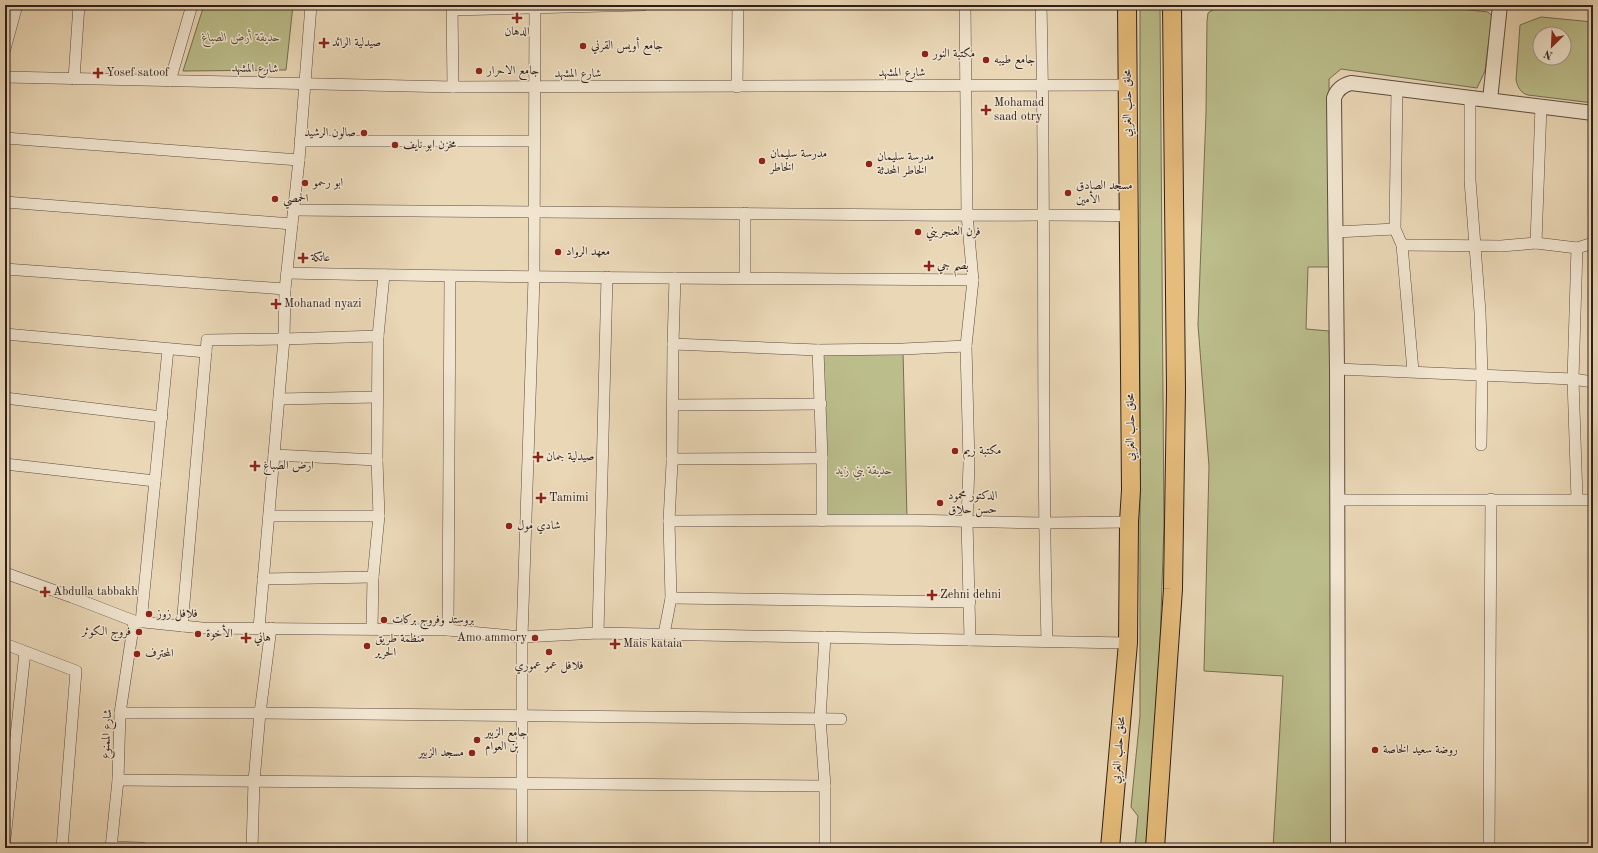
<svg xmlns="http://www.w3.org/2000/svg" width="1598" height="853" font-family="'Old Standard TT',Amiri,serif">
  <style>
    .green { fill: #bbbd8b; stroke: #746e52; fill-rule: evenodd }
    .lines { fill: none; stroke-linecap: round; stroke-linejoin: round }
    .minor-casing { stroke: #5d4d41; stroke-width: 12 }
    .tertiary-casing { stroke: #5d4d41; stroke-width: 16 }
    .trunk-casing { stroke: #2e1f1a; stroke-width: 20 }
    .minor { stroke: #f1e5d0; stroke-width: 11 }
    .tertiary { stroke: #f1e5d0; stroke-width: 14 }
    .trunk { stroke: #e5bc7b; stroke-width: 18 }
    .poi-dot { fill: #8f2418; stroke: #f1e5d0; stroke-width: 1.5 }
    .labels { text-anchor: middle; dominant-baseline: central; stroke-width: 3; stroke-linejoin: round; paint-order: stroke }
    .poi-label { font-size: 12px; fill: #2e1f1a; stroke: #f1e5d0; text-anchor: start }
    .park-label { font-size: 12px; font-style: italic; fill: #584e3c; stroke: #f1e5d0 }
    .street-label { font-size: 12px; fill: #2e1f1a; stroke: #f1e5d0 }
  </style>
  <rect width="100%" height="100%" fill="#ead7b6"/>
  <filter id="stains"><feTurbulence type="fractalNoise" baseFrequency=".005" numOctaves="4"/><feColorMatrix values="0 0 0 0 .2 0 0 0 0 .09 0 0 0 0 .02 0 0 0 .5 -.17"/></filter>
  <radialGradient id="worn" r=".72"><stop offset=".6" stop-color="#630" stop-opacity="0"/><stop offset="1" stop-color="#630" stop-opacity=".3"/></radialGradient>
  <!-- green -->
  <g class="green">
    <path d="M 204,5 L 293,5 L 286,70 L 183,71 Z"/>
    <path d="M 1140,5 L 1160,5 L 1164,524 L 1160,645 L 1146,848 L 1135,848 L 1138,816 L 1131,807 L 1140,716 Z"/>
    <path d="M 1220,5 L 1426,5 L 1488,12 L 1492,16 L 1485,71 L 1477,88 L 1341,69 L 1329,79 L 1331,267 L 1308,267 L 1306,329 L 1329,331 L 1332,466 L 1333,848 L 1273,848 L 1283,676 L 1204,671 L 1209,466 L 1198,325 L 1206,113 L 1207,21 L 1208,13 Z"/>
    <path d="M 1541,17 L 1593,22 L 1593,103 L 1528,95 C 1521,93 1518,88 1516,80 L 1520,25 ZM 1540,34 L 1564,34 L 1564,58 L 1540,58 Z"/>
    <path d="M 819,351 L 903,351 L 907,518 L 823,519 Z"/>
  </g>
  <g class="lines">
    <defs>
      <g id="minor">
        <path d="M 452,5 L 453,87"/>
        <path d="M 965,5 L 967,215 L 973,280 L 966,346 L 969,464 L 967,521 L 970,640"/>
        <path d="M 1041,5 C 1046,217 1041,429 1047,641"/>
        <path d="M 453,10 L 643,5"/>
        <path d="M 5,49 L 17,5"/>
        <path d="M 5,77 L 453,87 L 1128,85"/>
        <path d="M 74,79 L 79,5"/>
        <path d="M 170,81 L 192,5"/>
        <path d="M 737,87 L 738,5"/>
        <path d="M 1397,89 L 1395,229 L 1402,245 L 1413,371"/>
        <path d="M 1470,97 L 1470,180 L 1480,312 L 1482,375 L 1481,445"/>
        <path d="M 5,138 L 299,160"/>
        <path d="M 300,141 L 533,141"/>
        <path d="M 5,202 L 292,224"/>
        <path d="M 295,210 C 500,213 705,213 911,215 C 984,216 1056,214 1129,216"/>
        <path d="M 1336,232 L 1395,229"/>
        <path d="M 1536,243 L 1541,106"/>
        <path d="M 1402,245 L 1501,246 L 1536,243 L 1577,248 L 1593,243"/>
        <path d="M 1577,248 L 1573,379 L 1577,499"/>
        <path d="M 5,269 L 285,289"/>
        <path d="M 287,273 C 515,278 744,278 973,280"/>
        <path d="M 745,278 L 745,213"/>
        <path d="M 5,334 L 206,352"/>
        <path d="M 673,344 L 818,350"/>
        <path d="M 1337,369 L 1573,379 L 1593,382"/>
        <path d="M 5,398 L 162,417"/>
        <path d="M 279,399 L 377,397"/>
        <path d="M 673,405 L 821,404"/>
        <path d="M 274,455 L 377,460"/>
        <path d="M 672,459 L 822,458"/>
        <path d="M 5,464 L 155,481"/>
        <path d="M 1338,500 L 1593,500"/>
        <path d="M 269,516 L 379,516"/>
        <path d="M 669,521 L 909,520 L 1044,523 L 1129,522"/>
        <path d="M 822,521 L 822,458 L 818,350 L 903,349 L 966,346"/>
        <path d="M 5,573 L 72,597 L 134,621 L 202,628 L 448,630 L 522,637 L 598,633 L 1128,643"/>
        <path d="M 263,579 L 373,577"/>
        <path d="M 671,598 L 970,602"/>
        <path d="M 141,622 L 168,349"/>
        <path d="M 182,626 L 207,340 L 284,339 L 378,336"/>
        <path d="M 259,628 L 284,339 L 285,289 L 299,160 L 311,5"/>
        <path d="M 372,629 L 373,577 L 379,516 L 377,460 L 378,336 L 384,275"/>
        <path d="M 448,630 L 450,276"/>
        <path d="M 598,633 L 607,277"/>
        <path d="M 664,634 L 671,598 L 669,521 L 672,463 L 673,344 L 675,278"/>
        <path d="M 5,644 L 76,671 L 62,848"/>
        <path d="M 120,713 L 260,713 L 841,719"/>
        <path d="M 118,780 L 825,786"/>
        <path d="M 5,839 L 25,652"/>
        <path d="M 111,847 L 142,848"/>
        <path d="M 111,848 L 118,780 L 120,713 L 134,621"/>
        <path d="M 252,848 L 254,781 L 260,713 L 271,628"/>
        <path d="M 522,848 L 522,637 L 534,278 L 535,5"/>
        <path d="M 825,848 L 825,786 L 820,718 L 825,637"/>
        <path d="M 1489,848 L 1491,499"/>
      </g>
      <g id="tertiary">
        <path d="M 1490,100 L 1500,5"/>
        <path d="M 1338,848 L 1337,369 L 1334,98 C 1337,89 1343,85 1351,83 L 1593,113"/>
      </g>
      <g id="trunk">
        <path d="M 1110,848 L 1128,643 L 1129,522 L 1131,490 L 1127,5"/>
        <path d="M 1155,848 L 1173,589 L 1176,390 L 1172,5"/>
      </g>
    </defs>
    <!-- minor casing -->
    <use href="#minor" class="minor-casing"/>
    <!-- tertiary casing -->
    <use href="#tertiary" class="tertiary-casing"/>
    <!-- trunk casing -->
    <use href="#trunk" class="trunk-casing"/>
    <!-- minor -->
    <use href="#minor" class="minor"/>
    <!-- tertiary -->
    <use href="#tertiary" class="tertiary"/>
    <!-- trunk -->
    <use href="#trunk" class="trunk"/>
  </g>
  <!-- markers -->
  <g class="poi-dot">
    <path d="M515 12h4v4h4v4h-4v4h-4v-4h-4v-4h4z"/>
    <path d="M322 37h4v4h4v4h-4v4h-4v-4h-4v-4h4z"/>
    <circle cx="583" cy="46" r="4"/>
    <circle cx="925" cy="54" r="4"/>
    <circle cx="986" cy="60" r="4"/>
    <circle cx="479" cy="71" r="4"/>
    <path d="M96 67h4v4h4v4h-4v4h-4v-4h-4v-4h4z"/>
    <path d="M984 104h4v4h4v4h-4v4h-4v-4h-4v-4h4z"/>
    <circle cx="364" cy="133" r="4"/>
    <circle cx="395" cy="145" r="4"/>
    <circle cx="762" cy="161" r="4"/>
    <circle cx="869" cy="164" r="4"/>
    <circle cx="305" cy="183" r="4"/>
    <circle cx="1068" cy="193" r="4"/>
    <circle cx="275" cy="199" r="4"/>
    <circle cx="918" cy="232" r="4"/>
    <circle cx="558" cy="252" r="4"/>
    <path d="M301 252h4v4h4v4h-4v4h-4v-4h-4v-4h4z"/>
    <path d="M927 260h4v4h4v4h-4v4h-4v-4h-4v-4h4z"/>
    <path d="M274 298h4v4h4v4h-4v4h-4v-4h-4v-4h4z"/>
    <circle cx="955" cy="451" r="4"/>
    <path d="M536 451h4v4h4v4h-4v4h-4v-4h-4v-4h4z"/>
    <path d="M253 460h4v4h4v4h-4v4h-4v-4h-4v-4h4z"/>
    <path d="M539 492h4v4h4v4h-4v4h-4v-4h-4v-4h4z"/>
    <circle cx="940" cy="503" r="4"/>
    <circle cx="509" cy="526" r="4"/>
    <path d="M43 586h4v4h4v4h-4v4h-4v-4h-4v-4h4z"/>
    <path d="M930 589h4v4h4v4h-4v4h-4v-4h-4v-4h4z"/>
    <circle cx="149" cy="614" r="4"/>
    <circle cx="384" cy="620" r="4"/>
    <circle cx="139" cy="632" r="4"/>
    <circle cx="198" cy="634" r="4"/>
    <path d="M244 632h4v4h4v4h-4v4h-4v-4h-4v-4h4z"/>
    <circle cx="535" cy="638" r="4"/>
    <path d="M613 638h4v4h4v4h-4v4h-4v-4h-4v-4h4z"/>
    <circle cx="367" cy="646" r="4"/>
    <circle cx="549" cy="652" r="4"/>
    <circle cx="137" cy="654" r="4"/>
    <circle cx="477" cy="740" r="4"/>
    <circle cx="1375" cy="750" r="4"/>
    <circle cx="472" cy="753" r="4"/>
  </g>
  <g class="labels">
    <!-- poi labels -->
    <g class="poi-label">
      <text x="517" y="32" text-anchor="middle">الدهان</text>
      <text x="332" y="43">صيدلية الرائد</text>
      <text x="591" y="46">جامع أويس القرني</text>
      <text x="933" y="54">مكتبة النور</text>
      <text x="994" y="60">جامع طيبه</text>
      <text x="487" y="71">جامع الاحرار</text>
      <text x="106" y="73">Yosef satoof</text>
      <text x="994" y="103">Mohamad<tspan x="994" dy="14">saad otry</tspan></text>
      <text x="356" y="133" text-anchor="end">صالون الرشيد</text>
      <text x="403" y="145">مخزن ابو نايف</text>
      <text x="770" y="154">مدرسة سليمان<tspan x="770" dy="14">الخاطر</tspan></text>
      <text x="877" y="157">مدرسة سليمان<tspan x="877" dy="14">الخاطر المحدثة</tspan></text>
      <text x="313" y="183">ابو رحمو</text>
      <text x="1076" y="186">مسجد الصادق<tspan x="1076" dy="14">الأمين</tspan></text>
      <text x="283" y="199">الحمصي</text>
      <text x="926" y="232">فرن العنجريني</text>
      <text x="566" y="252">معهد الرواد</text>
      <text x="311" y="258">عاتكة</text>
      <text x="937" y="266">بصم جي</text>
      <text x="284" y="304">Mohanad nyazi</text>
      <text x="963" y="451">مكتبة ريم</text>
      <text x="546" y="457">صيدلية جمان</text>
      <text x="263" y="466">ارض الصباغ</text>
      <text x="948" y="496">الدكتور محمود<tspan x="948" dy="14">حسن حلاق</tspan></text>
      <text x="549" y="498">Tamimi</text>
      <text x="517" y="526">شادي مول</text>
      <text x="53" y="592">Abdulla tabbakh</text>
      <text x="940" y="595">Zehni dehni</text>
      <text x="157" y="614">فلافل زوز</text>
      <text x="392" y="620">بروستد وفروج بركات</text>
      <text x="131" y="632" text-anchor="end">فروج الكوثر</text>
      <text x="206" y="634">الأخوة</text>
      <text x="254" y="638">هاني</text>
      <text x="527" y="638" text-anchor="end">Amo ammory</text>
      <text x="375" y="639">منظمة طريق<tspan x="375" dy="14">الحرير</tspan></text>
      <text x="623" y="644">Mais kataia</text>
      <text x="145" y="654">المحترف</text>
      <text x="549" y="666" text-anchor="middle">فلافل عمو عموري</text>
      <text x="485" y="733">جامع الزبير<tspan x="485" dy="14">بن العوام</tspan></text>
      <text x="1383" y="750">روضة سعيد الخاصة</text>
      <text x="464" y="753" text-anchor="end">مسجد الزبير</text>
    </g>
    <!-- park labels -->
    <g class="park-label">
      <text x="241" y="38">حديقة أرض الصباغ</text>
      <text x="864" y="471">حديقة بني زيد</text>
    </g>
    <!-- street labels -->
    <g class="street-label">
      <text transform="translate(255 69) rotate(1)">شارع المشهد</text>
      <text x="902" y="73">شارع المشهد</text>
      <text x="578" y="74">شارع المشهد</text>
      <text transform="translate(1128 103) rotate(-90)">محلق حلب الغربي</text>
      <text transform="translate(1131 427) rotate(-90)">محلق حلب الغربي</text>
      <text transform="translate(107 734) rotate(-87)">شارع الممنوع</text>
      <text transform="translate(1119 750) rotate(-85)">محلق حلب الغربي</text>
    </g>
  </g>
  <!-- margin -->
  <rect width="1598" height="853" fill="none" stroke="#ead7b6" stroke-width="20"/>
  <rect x="6" y="6" width="1586" height="841" fill="none" stroke="#2e1f1a" stroke-width="2"/>
  <rect x="10" y="10" width="1578" height="833" fill="none" stroke="#2e1f1a"/>
  <!-- north arrow -->
  <g transform="translate(1552 46) rotate(204)"><circle r="19" fill="#f1e5d0" stroke="#a39687"/>
  <path d="M0-3L7 15L0 10L-7 15Z" fill="#8f2418"/>
  <text y="-6" font-size="11" font-weight="bold" text-anchor="middle" fill="#2e1f1a">N</text>
  </g>
  <rect width="100%" height="100%" filter="url(#stains)"/>
  <rect width="100%" height="100%" fill="url(#worn)"/>
</svg>
